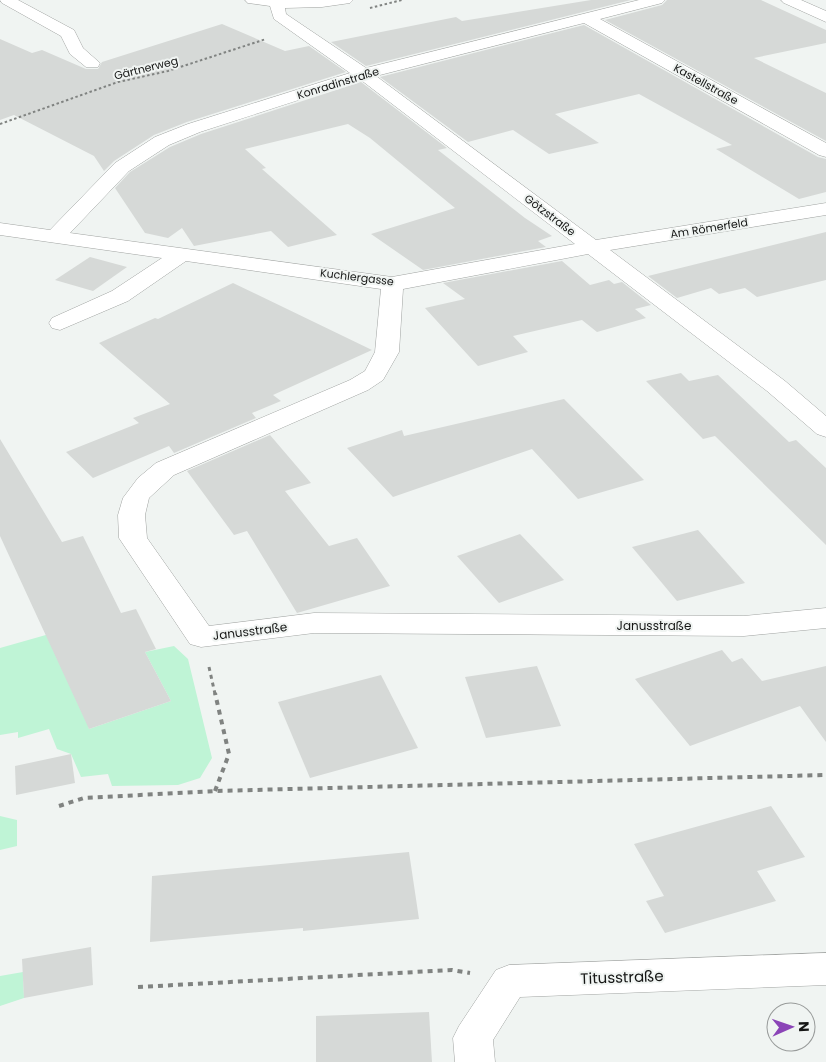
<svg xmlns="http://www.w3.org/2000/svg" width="826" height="1062" font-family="Poppins,sans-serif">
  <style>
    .green { fill: #bff4d6 }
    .building { fill: #d6d9d7 }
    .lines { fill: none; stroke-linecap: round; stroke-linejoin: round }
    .minor-casing { stroke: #a0a3a1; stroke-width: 1 }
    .path-far2 { stroke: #808381; stroke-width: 2; stroke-dasharray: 2.5 2.5; stroke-linecap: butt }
    .path-far1 { stroke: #808381; stroke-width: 3; stroke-dasharray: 4 4; stroke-linecap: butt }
    .path { stroke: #808381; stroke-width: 4; stroke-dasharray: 5 5; stroke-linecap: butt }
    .minor { fill: #fff; fill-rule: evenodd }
    .labels { text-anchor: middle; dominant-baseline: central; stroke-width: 4; stroke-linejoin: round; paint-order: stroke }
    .far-street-label { font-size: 11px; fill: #151615; stroke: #f0f4f2 }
    .street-label { font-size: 12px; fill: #151615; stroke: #f0f4f2 }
    .near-street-label { font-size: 15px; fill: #151615; stroke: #f0f4f2 }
  </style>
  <rect width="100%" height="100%" fill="#f0f4f2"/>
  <!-- green -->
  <g class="green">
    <path d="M 67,629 L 89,729 L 171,701 L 145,652 L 174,646 L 188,659 L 212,758 L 200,778 L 178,785 L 112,786 L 108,774 L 81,777 L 71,754 L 57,749 L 49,729 L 18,738 L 18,732 L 0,735 L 0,648 Z"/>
    <path d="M 0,816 L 17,820 L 17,846 L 0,850 Z"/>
    <path d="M 23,972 L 24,998 L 0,1006 L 0,976 Z"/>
  </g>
  <!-- building -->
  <g class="building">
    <path d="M 591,0 L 631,0 L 366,66 L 331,42 L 456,17 L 462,21 Z"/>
    <path d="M 667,0 L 761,0 L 826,30 L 826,43 L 754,58 L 826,93 L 826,141 L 605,20 L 662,5 Z"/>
    <path d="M 222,24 L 285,51 L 309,46 L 346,72 L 187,122 L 154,135 L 114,161 L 104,171 L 94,156 L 14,115 L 0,120 L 0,39 L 32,53 L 42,50 L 86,69 L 98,69 L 102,62 Z"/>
    <path d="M 584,25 L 818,157 L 826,159 L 826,192 L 799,199 L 716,149 L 732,145 L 639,94 L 555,114 L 599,143 L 549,154 L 513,130 L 468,142 L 380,77 Z"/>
    <path d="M 361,82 L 447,148 L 438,150 L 525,218 L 552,236 L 538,241 L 546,247 L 423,270 L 371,234 L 455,208 L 370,138 L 348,124 L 245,149 L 266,168 L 262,169 L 337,235 L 288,247 L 271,231 L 194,246 L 182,228 L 168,238 L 145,233 L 115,188 L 130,172 L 170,147 L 201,134 Z"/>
    <path d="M 826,232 L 826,280 L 757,297 L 745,288 L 719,294 L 711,288 L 677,298 L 648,276 Z"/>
    <path d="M 90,257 L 127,267 L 93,291 L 55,280 Z"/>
    <path d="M 562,261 L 590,285 L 609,280 L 614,284 L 622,282 L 651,305 L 635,309 L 646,318 L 597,332 L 582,320 L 513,336 L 528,352 L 478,366 L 425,308 L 465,299 L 443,283 Z"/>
    <path d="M 233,283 L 372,350 L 273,395 L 281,401 L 252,413 L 256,418 L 174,453 L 169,446 L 93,478 L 66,452 L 139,423 L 133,418 L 170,404 L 99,343 L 155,318 L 158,319 Z"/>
    <path d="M 681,373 L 689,381 L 718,375 L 789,442 L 796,440 L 826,468 L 826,545 L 715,436 L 703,439 L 646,381 Z"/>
    <path d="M 564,399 L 644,480 L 578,499 L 532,449 L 393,497 L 347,448 L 402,430 L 404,436 Z"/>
    <path d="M 270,435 L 311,483 L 285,491 L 329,546 L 357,538 L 390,586 L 297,613 L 247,531 L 234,535 L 187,471 Z"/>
    <path d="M 0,439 L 62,542 L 83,536 L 121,613 L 136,609 L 156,649 L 145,652 L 171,701 L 89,729 L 0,536 Z"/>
    <path d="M 698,530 L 745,583 L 677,601 L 632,547 Z"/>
    <path d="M 520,534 L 564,580 L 499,603 L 457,556 Z"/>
    <path d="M 722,650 L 732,662 L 742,658 L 762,681 L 826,666 L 826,742 L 800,706 L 690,746 L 635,679 Z"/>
    <path d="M 537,666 L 561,726 L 486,738 L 465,677 Z"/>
    <path d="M 381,675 L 418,748 L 310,778 L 278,702 Z"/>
    <path d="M 71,754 L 75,783 L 16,795 L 15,766 Z"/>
    <path d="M 771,806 L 805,857 L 757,871 L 776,901 L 665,933 L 646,901 L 664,896 L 634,844 Z"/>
    <path d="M 409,852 L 419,919 L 303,931 L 303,928 L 150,942 L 152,876 Z"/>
    <path d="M 91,947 L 93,985 L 24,998 L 22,959 Z"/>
    <path d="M 429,1012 L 432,1062 L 316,1062 L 316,1016 Z"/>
  </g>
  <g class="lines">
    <defs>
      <g id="minor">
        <path d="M 0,0 L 18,0 L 74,30 L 83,48 L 100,63 L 98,67 L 86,67 L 70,54 L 61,36 L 2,3 Z"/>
        <path d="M 245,0 L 353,0 L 350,3 L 322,7 L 285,8 L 286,14 L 366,68 L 639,0 L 665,0 L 662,3 L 600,19 L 826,143 L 826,157 L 819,155 L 584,23 L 376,76 L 596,240 L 826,203 L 826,215 L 610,250 L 785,381 L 826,416 L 826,437 L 817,434 L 767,391 L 588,254 L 403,289 L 399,352 L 383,380 L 368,390 L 174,475 L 149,498 L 145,515 L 147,538 L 209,626 L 314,613 L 744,616 L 826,608 L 826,628 L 744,636 L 314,633 L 201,647 L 190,644 L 119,538 L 118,515 L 123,498 L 138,478 L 156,463 L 350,380 L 365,371 L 375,352 L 381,289 L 186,261 L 128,301 L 60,330 L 52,328 L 49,323 L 52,318 L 112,291 L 162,258 L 0,235 L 0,223 L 50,230 L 115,163 L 155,137 L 188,124 L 350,73 L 274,19 L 270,6 L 248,3 ZM 361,80 L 575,244 L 392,277 L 70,233 L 129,171 L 169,145 L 200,132 Z"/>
        <path d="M 781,0 L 801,0 L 826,11 L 826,22 L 784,3 Z"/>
        <path d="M 826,953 L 826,985 L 520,997 L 493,1040 L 495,1062 L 455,1062 L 453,1038 L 459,1026 L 496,970 L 509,965 Z"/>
      </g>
    </defs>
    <!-- minor casing -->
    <use href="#minor" class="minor-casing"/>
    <!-- path-far2 -->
    <g class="path-far2">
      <path d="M 370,8 L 402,0"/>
      <path d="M 0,124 L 118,82 L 168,71 L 266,39"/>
    </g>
    <!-- path-far1 -->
    <path class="path-far1" d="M 209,667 L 215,694"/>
    <!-- path -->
    <g class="path">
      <path d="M 215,791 L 229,754 L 215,693"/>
      <path d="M 59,806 L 84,798 L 215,791 L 826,775"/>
      <path d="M 138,987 L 452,970 L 470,973"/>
    </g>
    <!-- minor -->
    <use href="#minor" class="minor"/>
  </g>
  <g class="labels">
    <!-- far-street labels -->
    <g class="far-street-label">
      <text transform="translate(146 68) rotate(-14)">Gärtnerweg</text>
      <text transform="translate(338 83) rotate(-17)">Konradinstraße</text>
      <text transform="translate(706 84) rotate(29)">Kastellstraße</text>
      <text transform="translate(550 215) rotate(37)">Götzstraße</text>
      <text transform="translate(709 228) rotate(-9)">Am Römerfeld</text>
      <text transform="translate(357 277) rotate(7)">Kuchlergasse</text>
    </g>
    <!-- street labels -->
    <g class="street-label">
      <text x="654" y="625">Janusstraße</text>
      <text transform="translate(250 631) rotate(-7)">Janusstraße</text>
    </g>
    <!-- near-street labels -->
    <g class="near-street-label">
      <text transform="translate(622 977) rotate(-2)">Titusstraße</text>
    </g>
  </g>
  <!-- north arrow -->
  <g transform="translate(791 1027) rotate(88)"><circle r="24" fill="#f0f4f2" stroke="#989b9a"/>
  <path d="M0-4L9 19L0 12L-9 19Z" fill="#8b44b7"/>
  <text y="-8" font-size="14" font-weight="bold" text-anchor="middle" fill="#151615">N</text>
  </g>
</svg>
